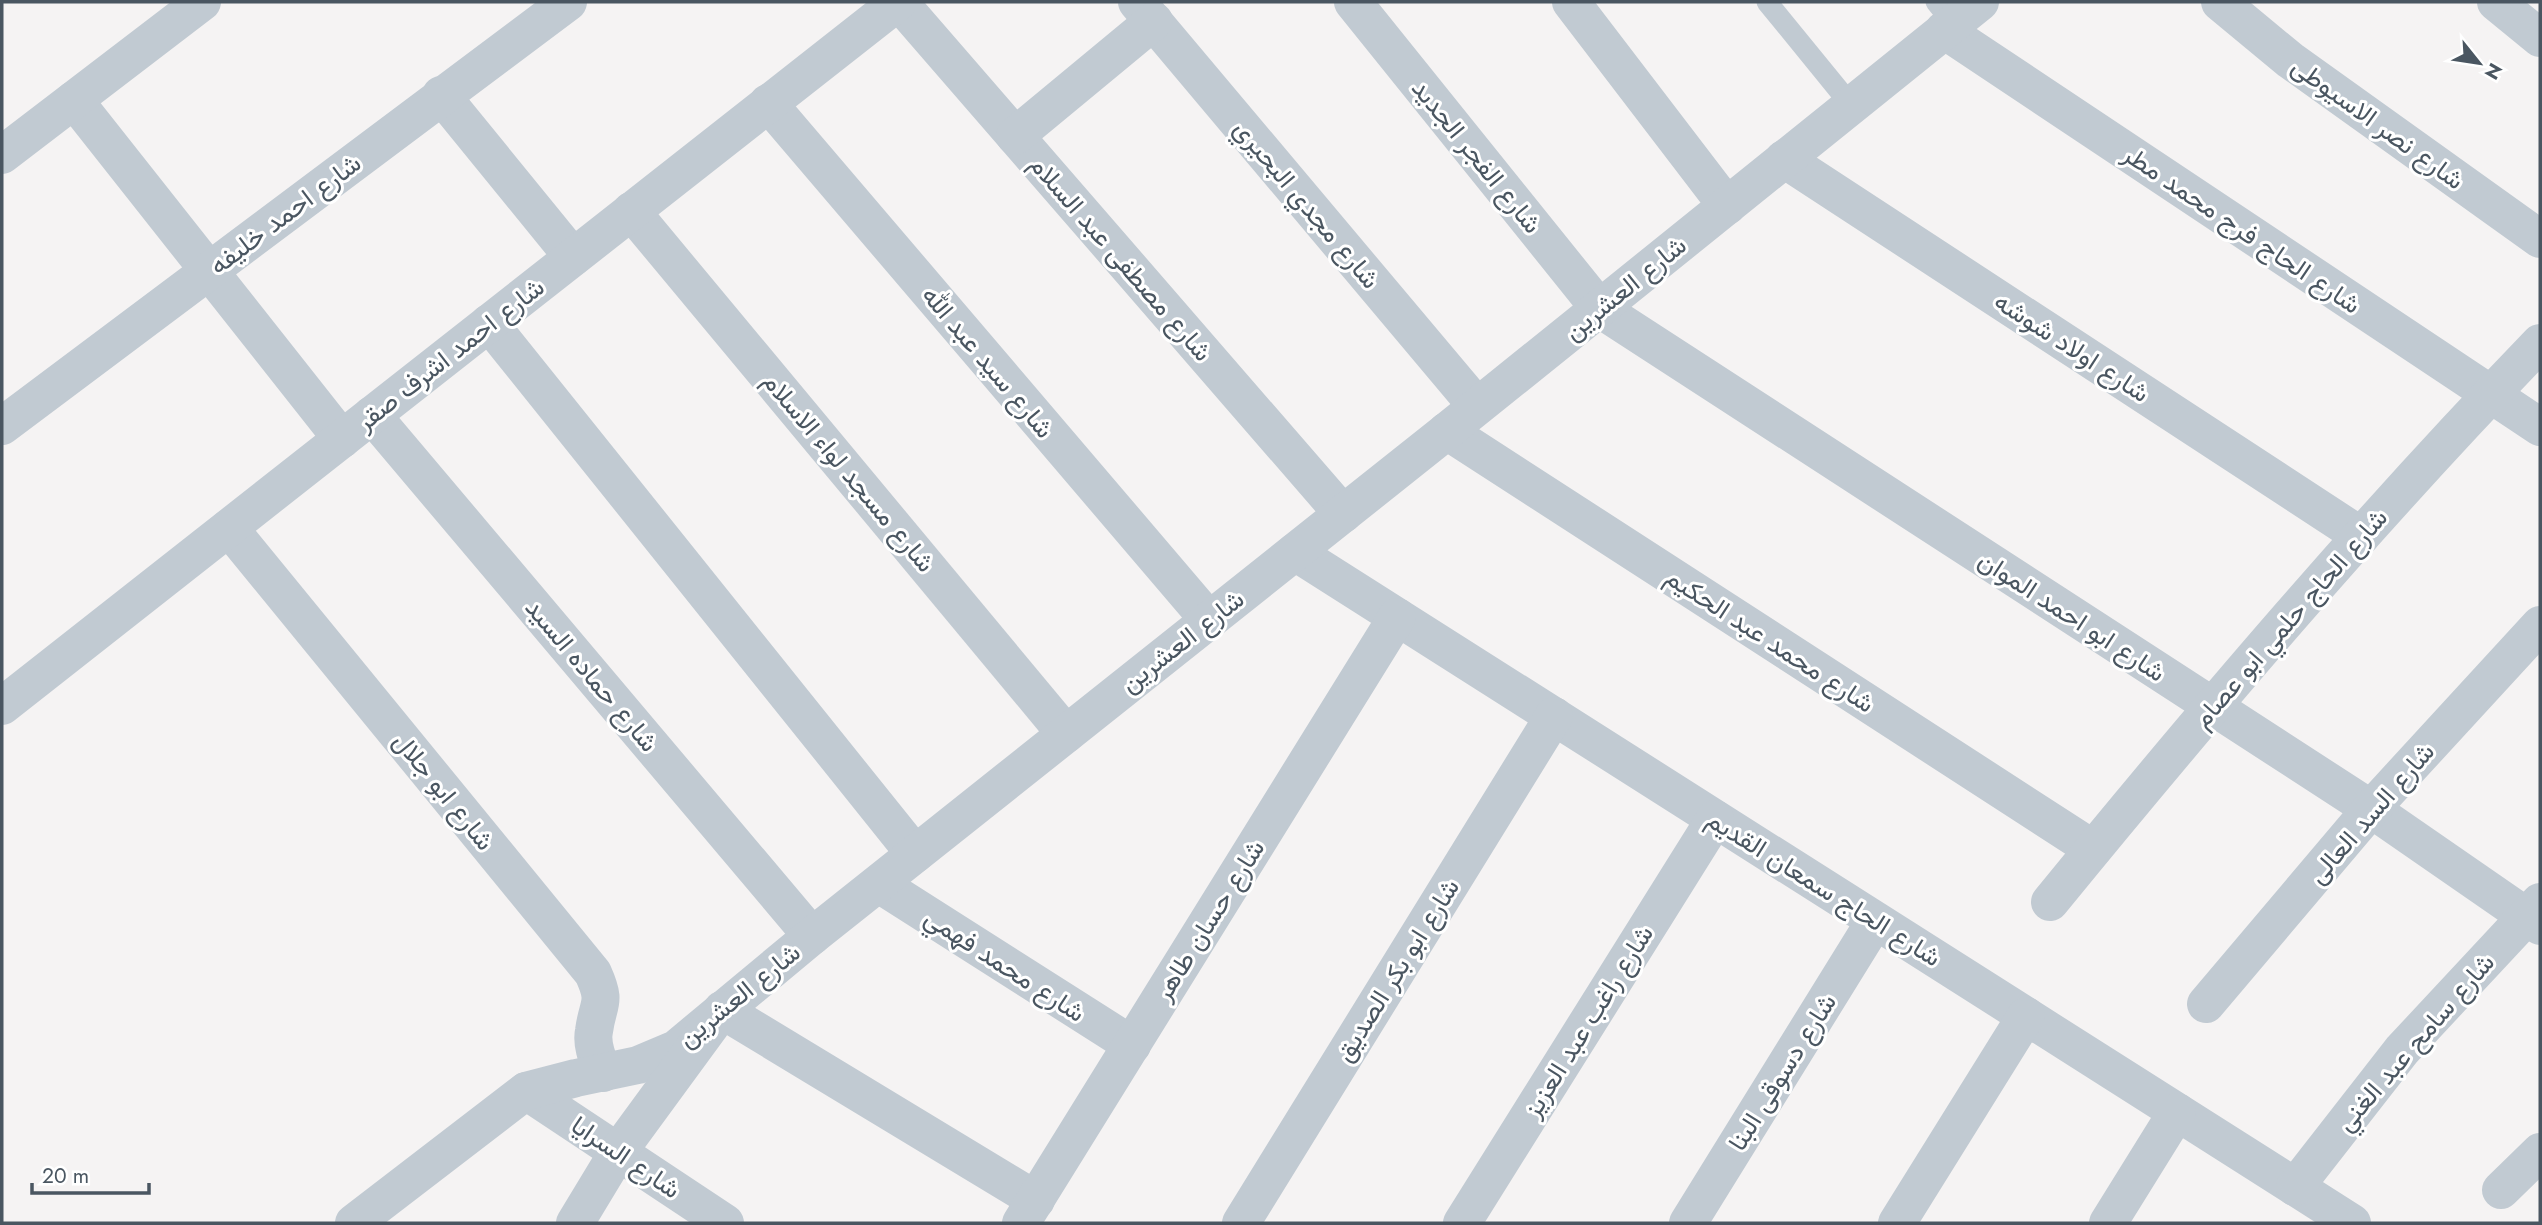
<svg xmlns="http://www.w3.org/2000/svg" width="2542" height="1225" font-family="Jost,Vazirmatn,sans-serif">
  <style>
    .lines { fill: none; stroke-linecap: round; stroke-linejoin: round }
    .service { stroke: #c1cad2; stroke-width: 21 }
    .minor { stroke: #c1cad2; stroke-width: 38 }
    .labels { text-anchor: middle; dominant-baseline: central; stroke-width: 6; stroke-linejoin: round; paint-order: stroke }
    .street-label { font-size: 26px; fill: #4a5661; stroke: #fff }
  </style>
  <rect width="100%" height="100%" fill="#f5f3f3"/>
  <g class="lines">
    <!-- service -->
    <g class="service">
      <path d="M 1767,2 L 1851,105"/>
      <path d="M 1936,2 L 1953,23"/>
    </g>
    <!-- minor -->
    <g class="minor">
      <path d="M 899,2 L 1343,514"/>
      <path d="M 1137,2 L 1476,405"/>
      <path d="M 1353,2 L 1600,309 L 2371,809 L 2540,926"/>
      <path d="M 1571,2 L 1727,206"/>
      <path d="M 2220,2 L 2290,60 L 2540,239"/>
      <path d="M 2496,2 L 2540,38"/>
      <path d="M 1944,30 L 2540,427"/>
      <path d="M 441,95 L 573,257"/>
      <path d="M 74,100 L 342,439"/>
      <path d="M 768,103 L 1209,620"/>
      <path d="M 1015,136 L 1154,21"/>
      <path d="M 2,155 L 202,2"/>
      <path d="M 1784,159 L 2361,536"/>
      <path d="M 631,211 L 1066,734"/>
      <path d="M 489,323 L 915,854"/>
      <path d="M 372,415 L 812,936"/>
      <path d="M 2,426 L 568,2"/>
      <path d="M 1447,431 L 2093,849"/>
      <path d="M 229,528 L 593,973 C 607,1004 598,1001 594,1031 C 591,1045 598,1060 603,1073"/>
      <path d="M 1295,552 L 2352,1223"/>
      <path d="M 2,706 L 898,2"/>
      <path d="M 879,884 L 1132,1045"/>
      <path d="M 2050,902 C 2207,710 2368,521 2540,343"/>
      <path d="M 2206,1004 L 2371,809 L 2540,625"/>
      <path d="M 526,1091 L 725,1223"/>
      <path d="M 2295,1187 L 2402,1050 L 2540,902"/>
      <path d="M 2501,1190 L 2540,1152"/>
      <path d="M 354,1223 L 526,1091 L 576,1078 L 638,1065 L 676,1049 L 812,936 L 1447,431 L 1980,2"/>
      <path d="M 575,1223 L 618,1152 L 722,1010 L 1036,1200"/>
      <path d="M 1021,1223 L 1397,617"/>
      <path d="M 1241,1223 L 1554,716"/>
      <path d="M 1462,1223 L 1715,819"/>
      <path d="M 1688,1223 L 1875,921"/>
      <path d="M 1897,1223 L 2026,1016"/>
      <path d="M 2108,1223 L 2177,1112"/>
    </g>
  </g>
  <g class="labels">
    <!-- street labels -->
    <g class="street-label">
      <text transform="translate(2378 123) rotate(36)">شارع نصر الاسيوطى</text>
      <text transform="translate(1477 156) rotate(51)">شارع الفجر الجديد</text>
      <text transform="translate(1307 204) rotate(50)">شارع مجدي البحيري</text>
      <text transform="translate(285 214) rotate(-37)">شارع احمد خليفه</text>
      <text transform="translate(2242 229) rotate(34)">شارع الحاج فرج محمد مطر</text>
      <text transform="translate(1121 258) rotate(49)">شارع مصطفى عبد السلام</text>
      <text transform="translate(1625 288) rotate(-39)">شارع العشرين</text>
      <text transform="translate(2072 347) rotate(33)">شارع اولاد شوشه</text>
      <text transform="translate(450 354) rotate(-38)">شارع احمد اشرف صقر</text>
      <text transform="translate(988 362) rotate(50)">شارع سيد عبد الله</text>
      <text transform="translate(849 472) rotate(50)">شارع مسجد لواء الاسلام</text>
      <text transform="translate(2072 616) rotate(33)">شارع ابو احمد الموان</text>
      <text transform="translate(2290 618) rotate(-49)">شارع الحاج حلمي ابو عصام</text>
      <text transform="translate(1770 640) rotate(33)">شارع محمد عبد الحكيم</text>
      <text transform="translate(1182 641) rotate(-38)">شارع العشرين</text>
      <text transform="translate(592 675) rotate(50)">شارع حماده السيد</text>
      <text transform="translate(444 791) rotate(51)">شارع ابو جلال</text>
      <text transform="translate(2371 813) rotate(-49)">شارع السد العالى</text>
      <text transform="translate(1824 888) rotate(32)">شارع الحاج سمعان القديم</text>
      <text transform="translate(1209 920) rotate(-58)">شارع حسان طاهر</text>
      <text transform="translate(1005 965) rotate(33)">شارع محمد فهمي</text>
      <text transform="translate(1397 970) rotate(-58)">شارع ابو بكر الصديق</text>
      <text transform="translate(739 995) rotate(-39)">شارع العشرين</text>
      <text transform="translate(1588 1021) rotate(-58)">شارع راغب عبد العزيز</text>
      <text transform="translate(2415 1042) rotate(-49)">شارع سامح عبد الغني</text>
      <text transform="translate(1782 1072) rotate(-58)">شارع دسوقى البنا</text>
      <text transform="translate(626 1157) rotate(34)">شارع السرايا</text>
    </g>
  </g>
  <!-- border -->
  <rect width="2542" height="1225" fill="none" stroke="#4a5661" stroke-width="7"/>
  <!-- north arrow -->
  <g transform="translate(2479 63) rotate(120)" stroke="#ffffff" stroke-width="5" paint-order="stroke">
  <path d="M0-5L12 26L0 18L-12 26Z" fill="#4a5661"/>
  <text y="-10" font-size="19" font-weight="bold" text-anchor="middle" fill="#4a5661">N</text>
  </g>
  <!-- scale -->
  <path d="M32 1183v10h117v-10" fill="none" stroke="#4a5661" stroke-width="3.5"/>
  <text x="42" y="1183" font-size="21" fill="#4a5661" stroke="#ffffff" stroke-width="5" paint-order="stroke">20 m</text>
</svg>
